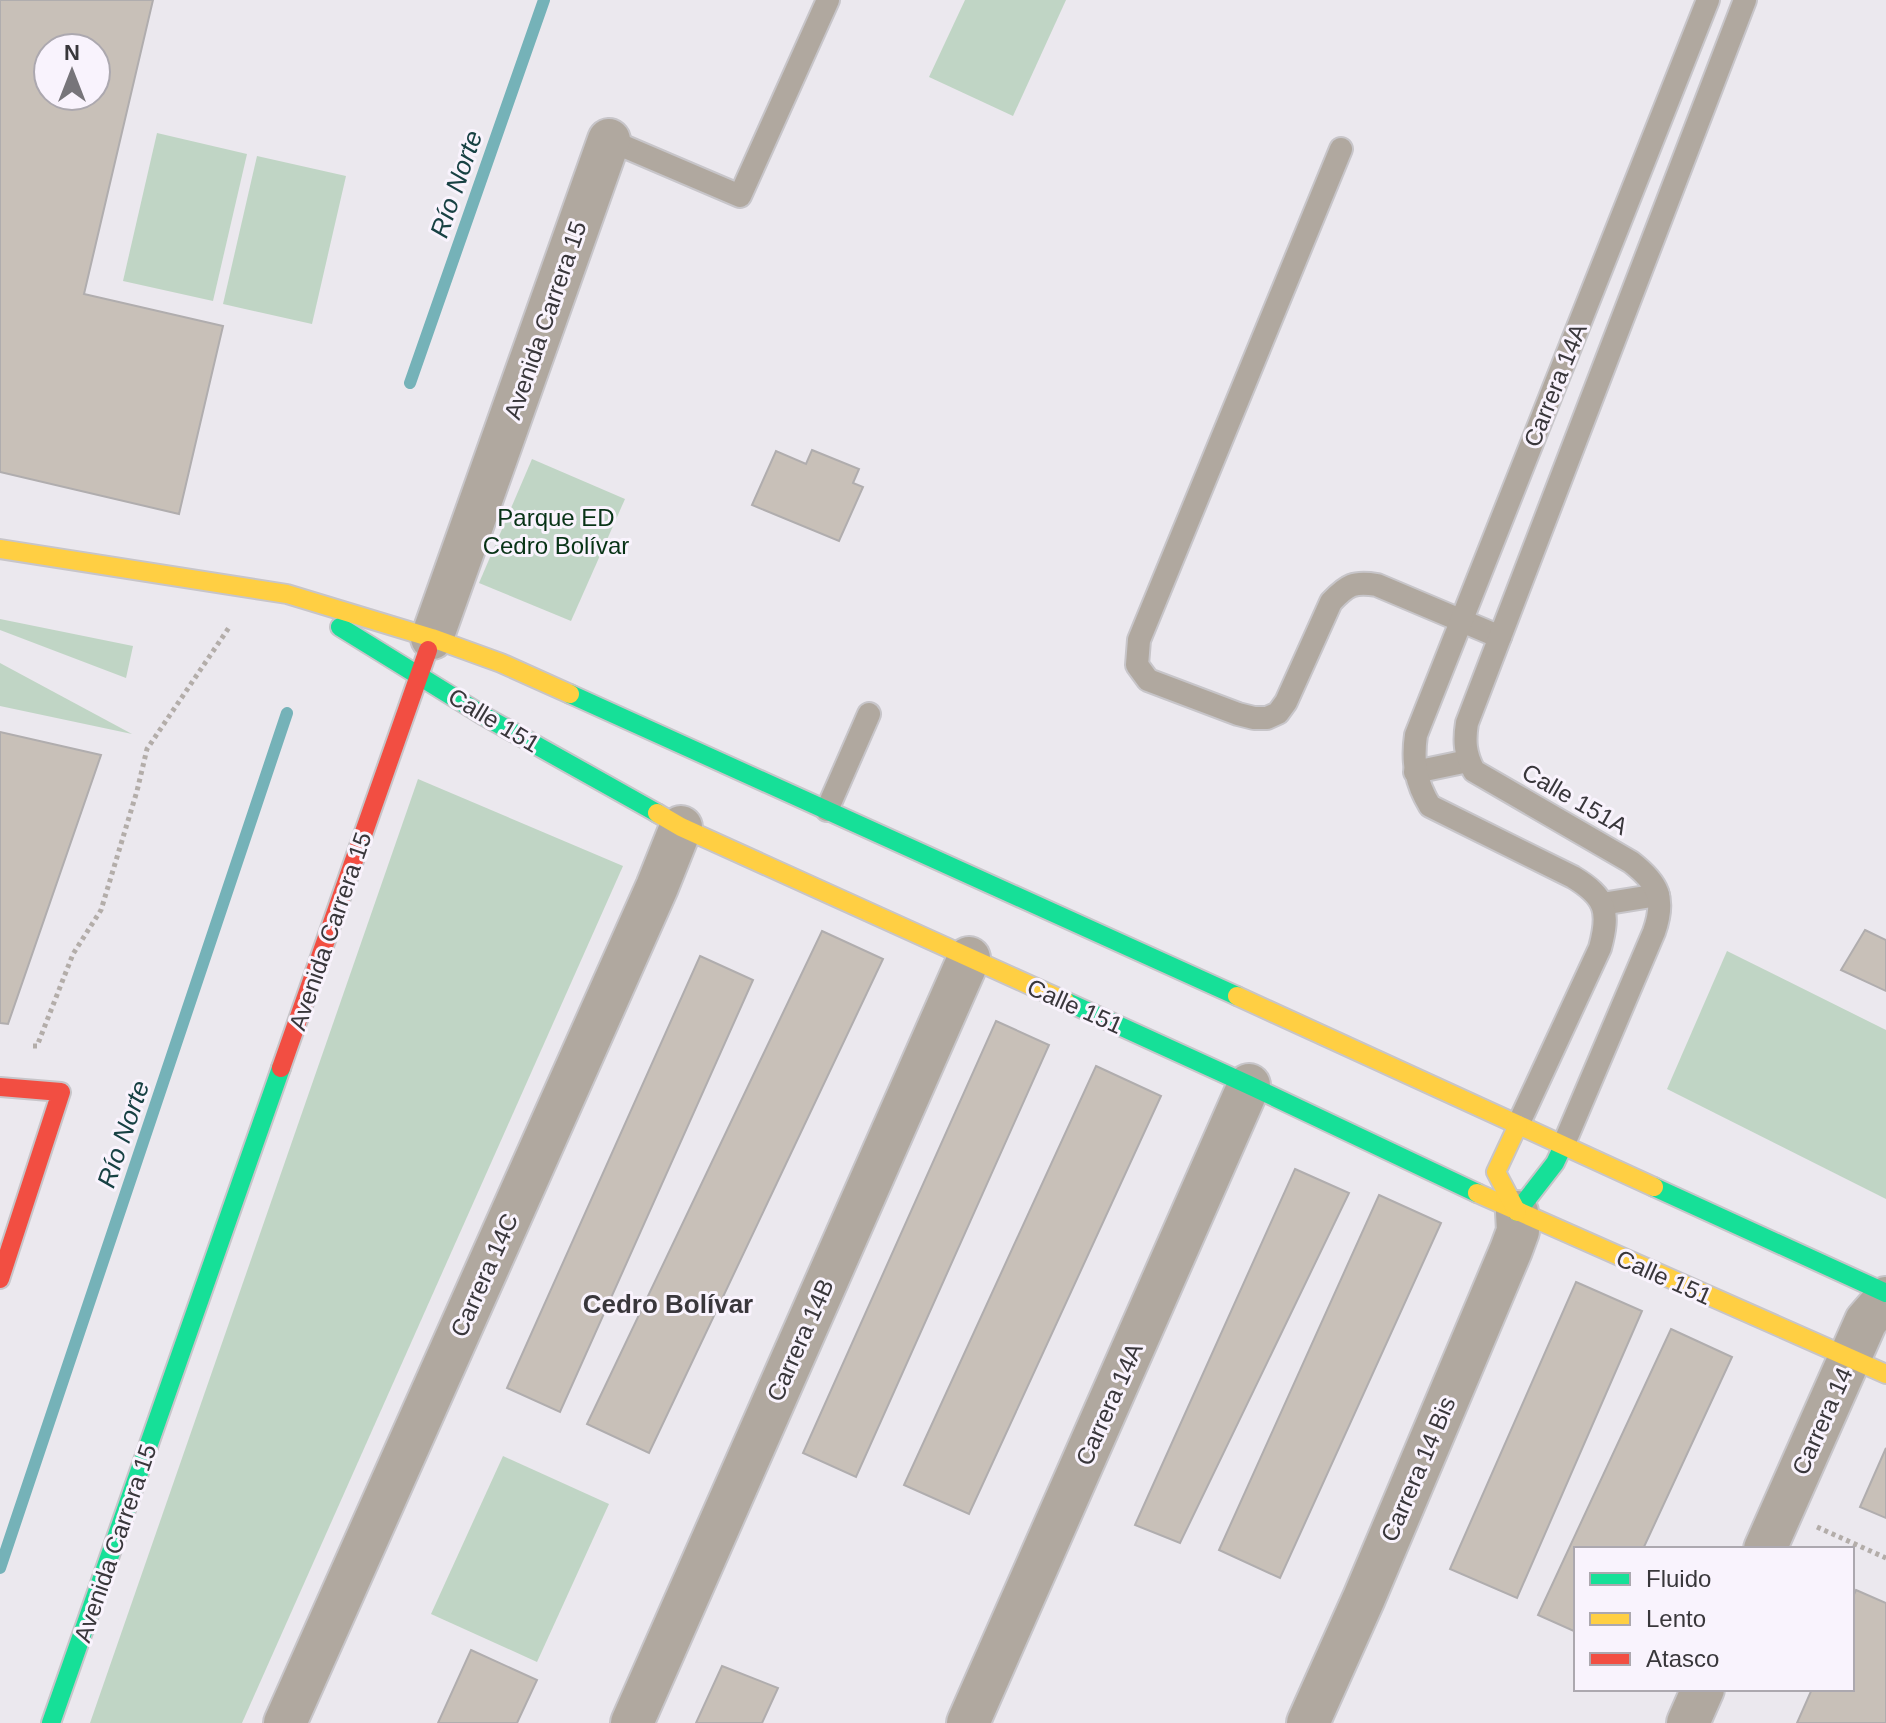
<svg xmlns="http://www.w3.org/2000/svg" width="1886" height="1723" font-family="Arial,sans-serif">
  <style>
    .green { fill: #c0d5c5 }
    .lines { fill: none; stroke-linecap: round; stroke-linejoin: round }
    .stream { stroke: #75b2b8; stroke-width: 12 }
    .building { fill: #c8c0b8; stroke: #b0adae; stroke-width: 2; fill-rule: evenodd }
    .lane-casing { stroke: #c7c5c9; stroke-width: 26 }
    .street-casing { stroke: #c7c5c9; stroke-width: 46 }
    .fast-casing { stroke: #c7c5c9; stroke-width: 22 }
    .slow-casing { stroke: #c7c5c9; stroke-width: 22 }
    .jam-casing { stroke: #c7c5c9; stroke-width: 22 }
    .path { stroke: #b3ada9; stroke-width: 5; stroke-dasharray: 4 4; stroke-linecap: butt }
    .lane { stroke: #b0a89f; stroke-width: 22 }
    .street { stroke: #b0a89f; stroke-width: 42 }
    .fast { stroke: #16e098; stroke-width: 18 }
    .slow { stroke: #ffcf43; stroke-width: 18 }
    .jam { stroke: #f24e42; stroke-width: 18 }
    .labels { text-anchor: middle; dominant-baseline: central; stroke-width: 6; stroke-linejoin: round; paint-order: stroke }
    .street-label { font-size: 24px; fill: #39373b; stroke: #f9f3fd }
    .park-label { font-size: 24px; fill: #083316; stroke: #f9f3fd }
    .water-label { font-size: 26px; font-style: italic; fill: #174143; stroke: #f9f3fd }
    .neighbourhood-label { font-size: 26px; font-weight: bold; fill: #39373b; stroke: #f9f3fd }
  </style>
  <rect width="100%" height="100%" fill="#ebe8ee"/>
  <!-- green -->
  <g class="green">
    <path d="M 965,0 L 1066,0 L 1013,116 L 929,77 Z"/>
    <path d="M 157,133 L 247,154 L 213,301 L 123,281 Z"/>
    <path d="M 257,156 L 346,176 L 312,324 L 223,304 Z"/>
    <path d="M 532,459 L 625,499 L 571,621 L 479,583 Z"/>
    <path d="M 0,619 L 133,646 L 126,678 L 0,630 Z"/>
    <path d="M 0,663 L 132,734 L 0,706 Z"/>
    <path d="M 418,779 L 623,866 L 242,1723 L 90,1723 Z"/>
    <path d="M 1727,951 L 1886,1030 L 1886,1199 L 1667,1089 Z"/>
    <path d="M 503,1456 L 609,1504 L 537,1662 L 431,1614 Z"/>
  </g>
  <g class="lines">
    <!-- stream -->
    <g class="stream">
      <path d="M 410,383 L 544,0"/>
      <path d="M 0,1568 L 287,713"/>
    </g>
  </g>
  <!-- building -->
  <g class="building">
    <path d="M 0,0 L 153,0 L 84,294 L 223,326 L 179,514 L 0,472 ZM 48,48 L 96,48 L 96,96 L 48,96 Z"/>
    <path d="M 812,450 L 859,469 L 853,483 L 863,487 L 839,541 L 752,505 L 776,451 L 806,464 Z"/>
    <path d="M 0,732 L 101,755 L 8,1024 L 0,1023 Z"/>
    <path d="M 1865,930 L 1886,940 L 1886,991 L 1841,970 Z"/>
    <path d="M 822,931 L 883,959 L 649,1453 L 587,1424 Z"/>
    <path d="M 700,956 L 753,980 L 560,1412 L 507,1388 Z"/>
    <path d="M 996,1021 L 1049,1045 L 856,1477 L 803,1453 Z"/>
    <path d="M 1096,1066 L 1161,1096 L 969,1514 L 904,1485 Z"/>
    <path d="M 1295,1169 L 1349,1193 L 1180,1543 L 1135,1525 Z"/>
    <path d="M 1379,1195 L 1441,1223 L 1280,1578 L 1219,1550 Z"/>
    <path d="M 1576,1282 L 1642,1311 L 1517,1598 L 1450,1569 Z"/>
    <path d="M 1671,1329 L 1732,1357 L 1643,1549 L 1576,1549 L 1576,1632 L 1538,1615 Z"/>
    <path d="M 1886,1448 L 1886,1518 L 1860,1507 Z"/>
    <path d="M 1856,1590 L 1886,1603 L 1886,1723 L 1797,1723 L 1812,1689 L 1852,1689 L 1852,1599 Z"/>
    <path d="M 471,1650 L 537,1680 L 517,1723 L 438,1723 Z"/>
    <path d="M 722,1666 L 778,1688 L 762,1723 L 696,1723 Z"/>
  </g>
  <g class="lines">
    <defs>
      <g id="lane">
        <path d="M 609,140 L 740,196 L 828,0"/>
        <path d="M 1341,149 L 1139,640 L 1137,665 L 1148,680 L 1238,714 L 1254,718 L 1267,718 L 1278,713 L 1286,702 L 1331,602 C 1347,585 1354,581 1377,585 L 1500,637"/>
        <path d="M 1415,772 L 1468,761"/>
        <path d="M 827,810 L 869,714"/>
        <path d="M 1602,904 L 1658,895"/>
        <path d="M 1518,1125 L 1600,948 C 1610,911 1606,897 1573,877 L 1430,806 C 1416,783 1412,762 1416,735 L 1708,0"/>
        <path d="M 1563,1146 L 1654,932 C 1666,898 1658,883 1631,862 L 1474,771 C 1465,754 1464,741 1467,723 L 1500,637 L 1745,0"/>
      </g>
      <g id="street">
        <path d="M 432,638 L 609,140"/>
        <path d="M 1765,1549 L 1866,1321 L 1886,1298"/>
        <path d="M 285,1723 L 657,887 L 681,827"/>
        <path d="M 632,1723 L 969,958"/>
        <path d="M 968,1723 L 1249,1085"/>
        <path d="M 1308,1723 L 1364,1598 L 1511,1250 L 1518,1231 L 1517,1212"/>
        <path d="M 1688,1723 L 1703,1689"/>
      </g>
      <g id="fast">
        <path d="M 340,627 L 484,716 L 657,813"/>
        <path d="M 570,694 L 1237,996"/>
        <path d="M 1065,1001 L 1249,1085 L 1477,1193"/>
        <path d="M 1654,1187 L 1886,1293"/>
        <path d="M 1517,1212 L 1555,1163 L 1563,1146"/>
        <path d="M 51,1723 L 281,1068"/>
      </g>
      <g id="slow">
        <path d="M 0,549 L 287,594 L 432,638 L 501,663 L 570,694"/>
        <path d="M 657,813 L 681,827 L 1065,1001"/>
        <path d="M 1237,996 L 1654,1187"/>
        <path d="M 1477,1193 L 1886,1374"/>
        <path d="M 1517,1212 L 1496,1172 L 1518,1125"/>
      </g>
      <g id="jam">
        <path d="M 281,1068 L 428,650"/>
        <path d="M 0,1087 L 61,1092 L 0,1279"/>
      </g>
    </defs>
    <!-- lane casing -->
    <use href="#lane" class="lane-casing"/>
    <!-- street casing -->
    <use href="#street" class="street-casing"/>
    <!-- fast casing -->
    <use href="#fast" class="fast-casing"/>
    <!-- slow casing -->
    <use href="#slow" class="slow-casing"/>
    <!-- jam casing -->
    <use href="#jam" class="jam-casing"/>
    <!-- path -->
    <g class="path">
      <path d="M 33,1046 L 37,1046 L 73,954 L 101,910 L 137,791 L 147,749 L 230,626"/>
      <path d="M 1817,1527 L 1886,1558"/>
    </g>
    <!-- lane -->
    <use href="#lane" class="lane"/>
    <!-- street -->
    <use href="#street" class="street"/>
    <!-- fast -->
    <use href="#fast" class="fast"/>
    <!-- slow -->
    <use href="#slow" class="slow"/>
    <!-- jam -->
    <use href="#jam" class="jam"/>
  </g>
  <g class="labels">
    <!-- street labels -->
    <g class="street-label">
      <text transform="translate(545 320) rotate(-71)">Avenida Carrera 15</text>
      <text transform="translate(1555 385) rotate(-68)">Carrera 14A</text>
      <text transform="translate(494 720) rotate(31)">Calle 151</text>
      <text transform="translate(1575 799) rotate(30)">Calle 151A</text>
      <text transform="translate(330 931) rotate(-71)">Avenida Carrera 15</text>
      <text transform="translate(1075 1006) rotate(24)">Calle 151</text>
      <text transform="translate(484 1275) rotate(-66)">Carrera 14C</text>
      <text transform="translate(1664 1277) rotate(24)">Calle 151</text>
      <text transform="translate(800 1340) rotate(-66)">Carrera 14B</text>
      <text transform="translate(1109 1404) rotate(-66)">Carrera 14A</text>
      <text transform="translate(1822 1421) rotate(-66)">Carrera 14</text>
      <text transform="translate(1418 1469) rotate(-67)">Carrera 14 Bis</text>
      <text transform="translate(115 1543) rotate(-71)">Avenida Carrera 15</text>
    </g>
    <!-- park labels -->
    <g class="park-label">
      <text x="556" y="517">Parque ED<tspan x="556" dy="28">Cedro Bolívar</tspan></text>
    </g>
    <!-- water labels -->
    <g class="water-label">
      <text transform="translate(456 184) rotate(-71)">Río Norte</text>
      <text transform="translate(123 1134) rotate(-71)">Río Norte</text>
    </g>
    <!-- neighbourhood labels -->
    <g class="neighbourhood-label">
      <text x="668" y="1304">Cedro Bolívar</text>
    </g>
  </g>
  <!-- legend -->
  <rect x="1574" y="1547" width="280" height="144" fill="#f9f3fd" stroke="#aca8af" stroke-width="2"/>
  <rect x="1590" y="1573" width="40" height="12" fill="#16e098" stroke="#aca8af" stroke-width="2"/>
  <text x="1646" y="1587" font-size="24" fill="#39373b">Fluido</text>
  <rect x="1590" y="1613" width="40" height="12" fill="#ffcf43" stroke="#aca8af" stroke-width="2"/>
  <text x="1646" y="1627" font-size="24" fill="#39373b">Lento</text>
  <rect x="1590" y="1653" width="40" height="12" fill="#f24e42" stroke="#aca8af" stroke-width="2"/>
  <text x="1646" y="1667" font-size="24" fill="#39373b">Atasco</text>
  <!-- north arrow -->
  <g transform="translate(72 72)"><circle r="38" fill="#f9f3fd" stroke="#aca8af" stroke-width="2"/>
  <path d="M0-6L14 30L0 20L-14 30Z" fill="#77757a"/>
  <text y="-12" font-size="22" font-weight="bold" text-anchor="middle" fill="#39373b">N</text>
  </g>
</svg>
